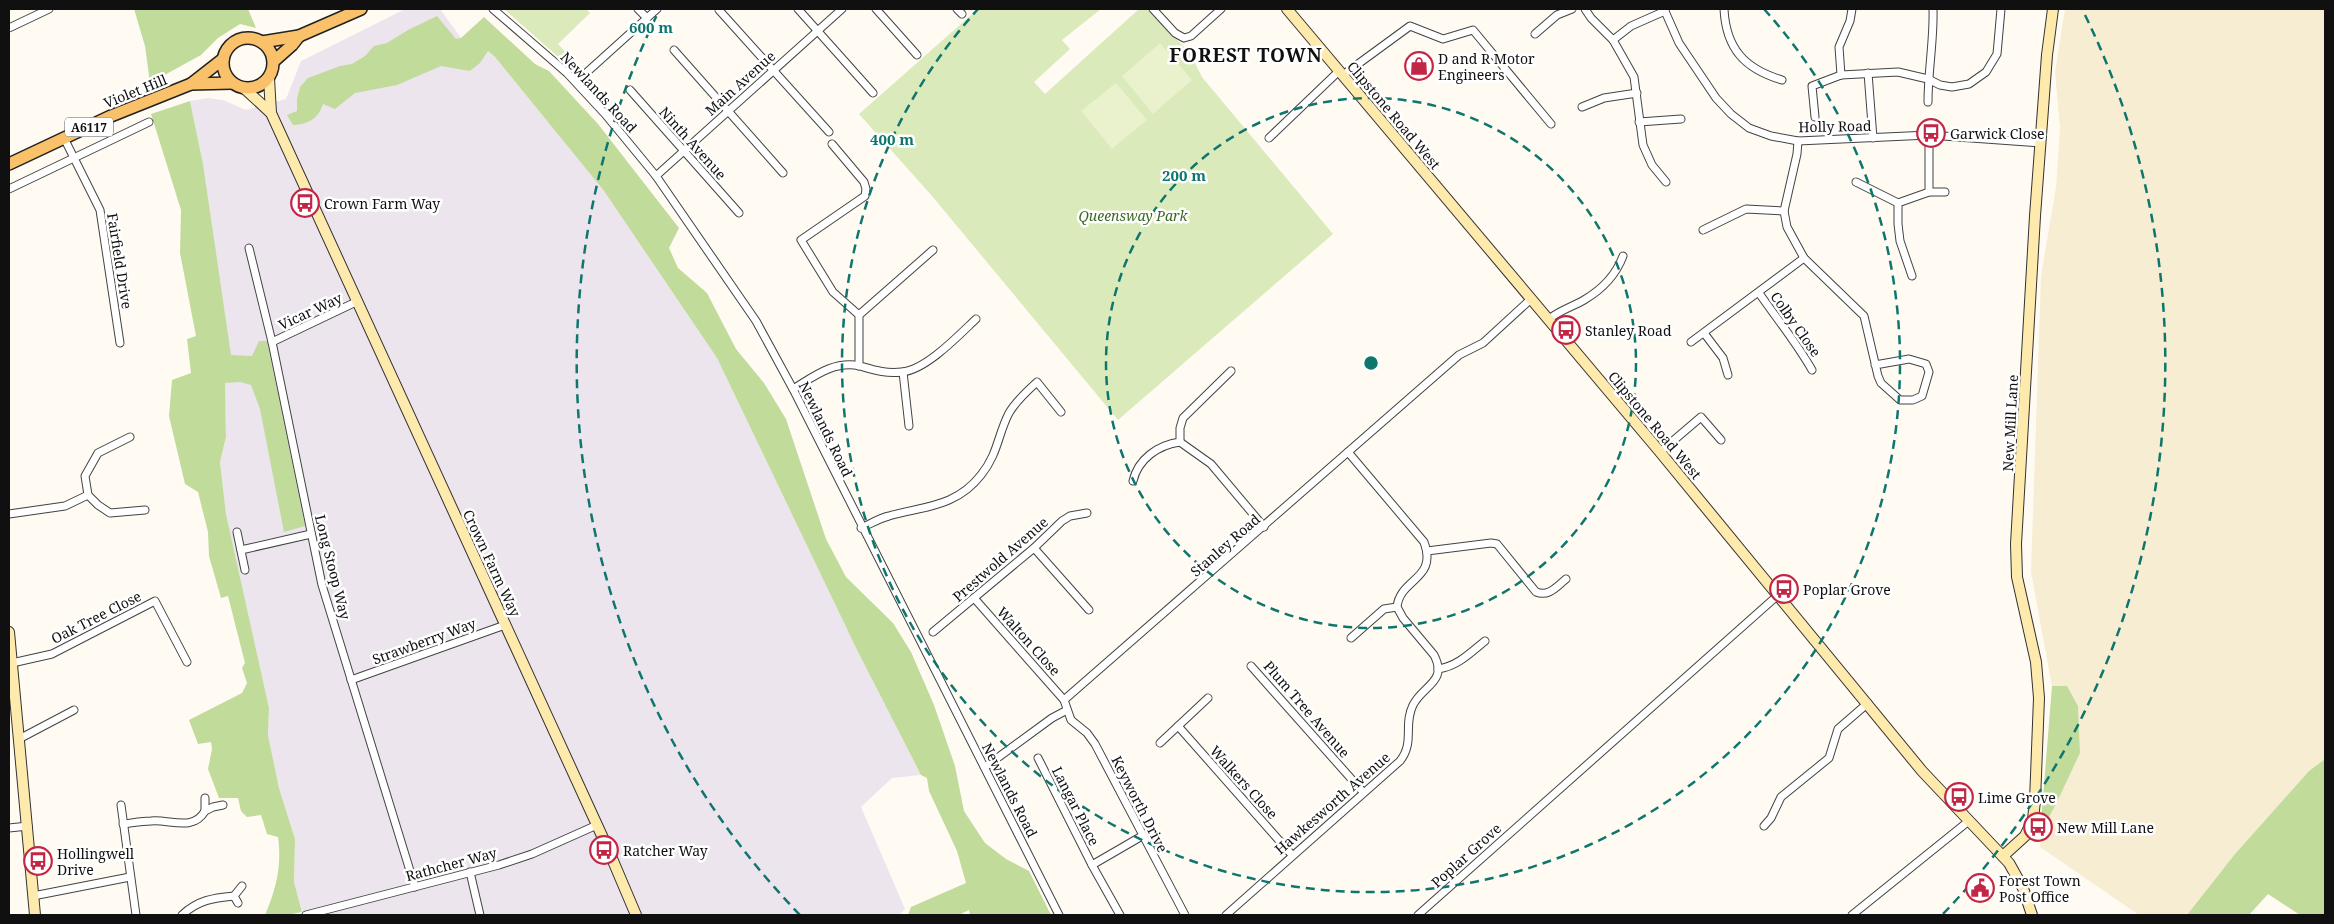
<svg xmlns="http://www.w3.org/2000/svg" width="2334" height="924" font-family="'Noto Serif',serif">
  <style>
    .industrial { fill: #ece5ee }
    .farmland { fill: #f6edd2 }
    .green { fill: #dbeabb }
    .forest { fill: #c1db9b }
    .pitch { fill: #eaf1cd }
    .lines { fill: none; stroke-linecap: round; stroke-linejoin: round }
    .street-casing { stroke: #434343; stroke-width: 9 }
    .secondary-casing { stroke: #323232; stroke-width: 12 }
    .primary-casing { stroke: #212121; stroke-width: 14 }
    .street { stroke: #fff; stroke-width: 7 }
    .secondary { stroke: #ffeaae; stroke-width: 10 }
    .primary { stroke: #f9c169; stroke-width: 11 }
    .ring { fill: none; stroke: #0f766e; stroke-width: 2.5; stroke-dasharray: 9 6 }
    .labels { text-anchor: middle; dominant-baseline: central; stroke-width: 5; stroke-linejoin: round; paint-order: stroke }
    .shield { fill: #fff; stroke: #585858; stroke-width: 1 }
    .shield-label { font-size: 12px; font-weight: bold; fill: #101010 }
    .poi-label { font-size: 14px; fill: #101010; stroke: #fff; text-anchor: start }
    .street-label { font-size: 14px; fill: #101010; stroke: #fff }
    .park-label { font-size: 14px; font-style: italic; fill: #39691f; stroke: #fff }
    .district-label { font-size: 19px; font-weight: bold; letter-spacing: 1px; fill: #101010; stroke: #fff }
    .centre { fill: #0f766e; stroke: #fff; stroke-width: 2.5 }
    .ring-label { font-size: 15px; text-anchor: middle; font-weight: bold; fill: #0f766e; stroke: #fff; stroke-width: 5; stroke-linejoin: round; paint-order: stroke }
  </style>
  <rect width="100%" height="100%" fill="#fffbf3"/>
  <!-- industrial -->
  <path class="industrial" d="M 405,9 L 440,9 L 461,38 L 488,51 L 495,57 L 604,191 L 717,358 L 857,650 L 921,775 L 892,778 L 861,807 L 905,909 L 899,915 L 303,915 L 294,882 L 295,839 L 279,788 L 268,735 L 269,708 L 226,514 L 220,462 L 226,437 L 226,417 L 213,236 L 203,164 L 190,101 L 208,98 L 223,100 L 246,110 L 286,99 L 301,61 Z"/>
  <!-- farmland -->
  <path class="farmland" d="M 2065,9 L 2325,9 L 2325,759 L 2309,771 L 2235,854 L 2187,915 L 2139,915 L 2040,847 L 2040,834 L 2057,802 L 2080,753 L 2078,706 L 2067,686 L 2052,686 L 2031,572 L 2041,276 L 2056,187 L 2060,128 L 2055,72 Z"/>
  <!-- green -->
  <g class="green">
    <path d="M 504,9 L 586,9 L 590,13 L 558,44 L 570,57 L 564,62 Z"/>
    <path d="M 978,9 L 1101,9 L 1062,40 L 1070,49 L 1034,82 L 1045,94 L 1139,9 L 1148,9 L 1190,53 L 1202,77 L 1333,234 L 1118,420 L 932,196 L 859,114 Z"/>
  </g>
  <!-- forest -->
  <g class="forest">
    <path d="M 134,9 L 248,9 L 256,28 L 240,24 L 218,38 L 201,55 L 150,83 L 145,46 Z"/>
    <path d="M 437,16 L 456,39 L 461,38 L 484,17 L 535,64 L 549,71 L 598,124 L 679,228 L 669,248 L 678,268 L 707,293 L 736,349 L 764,383 L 786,419 L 826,539 L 846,577 L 893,623 L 911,652 L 934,705 L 955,766 L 964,811 L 985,843 L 1006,859 L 1029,871 L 1051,915 L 970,915 L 969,910 L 959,915 L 908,915 L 911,907 L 966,883 L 957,851 L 929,791 L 927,778 L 921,775 L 857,650 L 717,358 L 604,191 L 495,57 L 488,51 L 480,63 L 470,71 L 441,66 L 397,85 L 355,93 L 335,109 L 323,104 C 318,119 309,124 293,125 L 287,115 L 297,111 L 297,99 L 300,87 L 308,78 L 340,66 L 352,64 L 365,56 L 374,46 L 387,43 L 408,30 Z"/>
    <path d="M 190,101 L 203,164 L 231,355 L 252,356 L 259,341 L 267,341 L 305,526 L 284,532 L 260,409 L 251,385 L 240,382 L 225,383 L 226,437 L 220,462 L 226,514 L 269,708 L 268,735 L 279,788 L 295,839 L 294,882 L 302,912 L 287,915 L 265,915 C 276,889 282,866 278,837 L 267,834 L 261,815 L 247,817 L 241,811 L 238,798 L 219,798 L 208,769 L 212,749 L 211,742 L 198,744 L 189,720 L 242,693 L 247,683 L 242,668 L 245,663 L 228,596 L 221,598 L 209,556 L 208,532 L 198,492 L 185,484 L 169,416 L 172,380 L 191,373 L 187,339 L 196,336 L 180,253 L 181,210 L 151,114 Z"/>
    <path d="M 2052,686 L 2067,686 L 2078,706 L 2080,753 L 2057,802 L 2040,834 Z"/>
    <path d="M 2325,759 L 2325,915 L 2300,915 L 2268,894 L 2249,915 L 2187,915 L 2235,854 L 2309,771 Z"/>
  </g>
  <!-- pitch -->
  <g class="pitch">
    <path d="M 1160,43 L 1192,80 L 1153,114 L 1122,76 Z"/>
    <path d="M 1116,83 L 1147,120 L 1112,149 L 1081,111 Z"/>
  </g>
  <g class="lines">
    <defs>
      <g id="street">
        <path d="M 493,9 L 567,73 L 605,114 L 656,176 L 756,321 L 793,389 L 1059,915"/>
        <path d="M 638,9 L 647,18"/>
        <path d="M 798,9 L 873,93"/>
        <path d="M 876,9 L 917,55"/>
        <path d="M 957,9 L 962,14"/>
        <path d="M 1153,9 L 1175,33 L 1184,38 L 1191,36 L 1221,9"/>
        <path d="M 1585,9 L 1591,18 L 1613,40"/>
        <path d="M 1664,9 L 1679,43 L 1716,98 L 1731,114 L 1749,128 L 1771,136 L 1798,141 L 1929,135 L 2041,143"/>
        <path d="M 1724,9 C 1726,49 1745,69 1782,80"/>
        <path d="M 1852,9 L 1850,21 L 1839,47 L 1841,75 L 1898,72 L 1928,79 L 1940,85 L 1952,87 L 1969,84 L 1986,72 L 1997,54 L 2001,9"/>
        <path d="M 719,10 L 829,132"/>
        <path d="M 1665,11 L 1631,26 L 1613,40 L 1634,77 L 1643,145 L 1652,165 L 1666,182"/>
        <path d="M 9,28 L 49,9"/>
        <path d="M 1535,34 L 1557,15 L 1572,9"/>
        <path d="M 674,50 L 783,173"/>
        <path d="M 1868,73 L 1873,138"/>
        <path d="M 1343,75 L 1410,26 L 1443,39 L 1473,30 L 1551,124"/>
        <path d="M 576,82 L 657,9"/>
        <path d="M 630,90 L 739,213"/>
        <path d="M 1928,102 C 1928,70 1934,40 1933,9"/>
        <path d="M 1582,107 L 1604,98 L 1637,93"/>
        <path d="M 1815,117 L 1812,86 L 1841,75"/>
        <path d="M 1639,122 L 1681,119"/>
        <path d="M 64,138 L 100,210 L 120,343"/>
        <path d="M 1269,138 L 1339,71"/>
        <path d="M 1798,141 L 1797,154 L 1784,211 L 1787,227 L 1804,258 L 1864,316 L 1878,376 L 1881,383 L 1900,400 L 1913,400 L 1922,396 L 1929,372 L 1926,364 L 1909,359 L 1875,365"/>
        <path d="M 832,144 L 864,182 L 866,189 L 865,196 L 801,240 L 833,292 L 859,315"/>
        <path d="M 656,176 L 842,9"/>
        <path d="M 1856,182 L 1898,203"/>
        <path d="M 9,189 L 149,122"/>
        <path d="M 1929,192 L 1945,192"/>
        <path d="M 1703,230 L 1746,209 L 1784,211"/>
        <path d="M 249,248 L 272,342 L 322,585 L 415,887"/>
        <path d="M 1912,276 L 1900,241 L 1898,224 L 1898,203 L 1929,192 L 1929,135"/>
        <path d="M 1759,293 C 1777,319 1796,342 1812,370"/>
        <path d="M 1549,319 C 1560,310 1572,307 1584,300 C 1601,290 1616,275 1623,256"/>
        <path d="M 1704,333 L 1723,358 L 1728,375"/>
        <path d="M 272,342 L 358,301"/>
        <path d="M 1691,342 L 1804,258"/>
        <path d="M 859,366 L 859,315 L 933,250"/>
        <path d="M 903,372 L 909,426"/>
        <path d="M 793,389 C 813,377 834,360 860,366 C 874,370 886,374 902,372 C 926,370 959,335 976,319"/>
        <path d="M 130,437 L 98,453 L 85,476 L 88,495 L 98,505 L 110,513 L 145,510"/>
        <path d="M 1180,442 L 1180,428 L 1183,418 L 1231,371"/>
        <path d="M 1660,452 L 1701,417 L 1721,440"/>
        <path d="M 1133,481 C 1138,459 1158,445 1180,442 L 1211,464 L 1264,527"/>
        <path d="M 9,514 L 65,506 L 88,495"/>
        <path d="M 861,528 C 870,524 880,518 889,516 C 925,506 956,507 981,475 C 998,454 998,434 1009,413 C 1016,401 1027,391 1037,382 L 1061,412"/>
        <path d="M 237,532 L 245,570"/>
        <path d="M 1034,548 L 1089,610"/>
        <path d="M 241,550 L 311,534"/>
        <path d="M 1427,551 L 1491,543 L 1497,544 L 1536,592 C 1549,597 1556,587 1566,579"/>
        <path d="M 974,598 L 1064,700"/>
        <path d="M 933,632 L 1034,548 L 1062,521 L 1070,516 L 1087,513"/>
        <path d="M 1351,638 L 1384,609 L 1397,607"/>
        <path d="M 12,663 L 52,654 L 155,601 L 187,662"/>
        <path d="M 1251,666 L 1363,792"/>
        <path d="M 1438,669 C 1458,666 1470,653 1485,641"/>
        <path d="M 351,680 L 505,625"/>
        <path d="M 1178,726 L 1292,855"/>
        <path d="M 19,739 L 74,710"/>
        <path d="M 1160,743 L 1208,698"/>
        <path d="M 1038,758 L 1092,865 L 1120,915"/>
        <path d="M 985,767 L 1052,718 L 1067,710"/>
        <path d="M 205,798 L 205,811 L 213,807 L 223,805"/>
        <path d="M 121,805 L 136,915"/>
        <path d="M 123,824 C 132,823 142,821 151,821 C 170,819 193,832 205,811"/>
        <path d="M 1764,826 L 1771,818 L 1781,797 L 1829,758 L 1838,729 L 1868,703"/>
        <path d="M 9,828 L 28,826"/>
        <path d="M 1092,865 L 1142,836"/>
        <path d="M 470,872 L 480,915"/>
        <path d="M 33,896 L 130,877"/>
        <path d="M 238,903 L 234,896 L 242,886"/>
        <path d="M 182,915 C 198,900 213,898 234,896"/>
        <path d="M 306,915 L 499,865 L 532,854 L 597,825"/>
        <path d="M 1185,915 L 1095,744 L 1087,733 L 1071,720 L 1064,700 L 1459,355 L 1483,343 L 1531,299"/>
        <path d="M 1226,915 L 1400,761 C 1415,742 1403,725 1413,705 C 1423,685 1448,682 1434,655 L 1403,618 L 1397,607 C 1400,578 1438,580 1424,542 L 1348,452"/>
        <path d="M 1418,915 L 1778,595"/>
        <path d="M 1852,915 L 1970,820"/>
      </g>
      <g id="secondary">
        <path d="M 1287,9 L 1660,452 L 1922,771 L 2009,863 L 2023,888 L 2032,915"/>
        <path d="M 269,78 L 271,113"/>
        <path d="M 245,89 L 271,113 L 608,849 L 636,915"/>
        <path d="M 9,632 L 35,915"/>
        <path d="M 2003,856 L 2025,836 L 2033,819 L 2035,801 L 2039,698 L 2036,662 L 2017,577 L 2016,544 L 2035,216 L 2047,55 L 2053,9"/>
      </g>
      <g id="primary">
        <circle cx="248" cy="63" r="25"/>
        <path d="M 262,42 L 299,36 L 361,9"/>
        <path d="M 274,61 L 292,45 L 299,36"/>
        <path d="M 191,84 L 232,83"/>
        <path d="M 9,164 L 111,116 L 191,84 L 223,59"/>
      </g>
    </defs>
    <!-- street casing -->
    <use href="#street" class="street-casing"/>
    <!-- secondary casing -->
    <use href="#secondary" class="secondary-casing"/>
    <!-- primary casing -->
    <use href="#primary" class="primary-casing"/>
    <!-- street -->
    <use href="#street" class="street"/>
    <!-- secondary -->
    <use href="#secondary" class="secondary"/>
    <!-- primary -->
    <use href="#primary" class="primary"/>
  </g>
  <!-- distance rings -->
  <g class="ring">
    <circle cx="1371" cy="363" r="265"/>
    <path d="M1764 9A529 529 0 1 1 978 9"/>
    <path d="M800 915A794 794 0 0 1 657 15M2085 15A794 794 0 0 1 1942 915"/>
  </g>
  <!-- icons -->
  <defs>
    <symbol id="shop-ring" viewBox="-11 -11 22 22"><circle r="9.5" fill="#fff" stroke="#c22644" stroke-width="1.5"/><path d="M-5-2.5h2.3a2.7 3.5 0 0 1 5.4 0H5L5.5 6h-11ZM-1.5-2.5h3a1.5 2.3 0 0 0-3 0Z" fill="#c22644"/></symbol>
    <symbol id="bus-ring" viewBox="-11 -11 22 22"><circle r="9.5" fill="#fff" stroke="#c22644" stroke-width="1.5"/><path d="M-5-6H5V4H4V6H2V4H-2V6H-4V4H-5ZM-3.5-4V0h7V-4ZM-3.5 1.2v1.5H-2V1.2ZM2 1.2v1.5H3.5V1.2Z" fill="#c22644"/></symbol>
    <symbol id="civic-ring" viewBox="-11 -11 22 22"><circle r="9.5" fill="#fff" stroke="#c22644" stroke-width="1.5"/><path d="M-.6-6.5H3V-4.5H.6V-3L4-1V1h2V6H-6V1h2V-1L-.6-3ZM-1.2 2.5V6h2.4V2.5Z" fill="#c22644"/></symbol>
  </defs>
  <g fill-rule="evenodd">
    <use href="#shop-ring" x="1403" y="50" width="32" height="32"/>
    <use href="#bus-ring" x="1915" y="117" width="32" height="32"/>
    <use href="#bus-ring" x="289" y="187" width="32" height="32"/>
    <use href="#bus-ring" x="1550" y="314" width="32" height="32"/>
    <use href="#bus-ring" x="1768" y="573" width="32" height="32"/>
    <use href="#bus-ring" x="1943" y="781" width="32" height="32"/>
    <use href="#bus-ring" x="2022" y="811" width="32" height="32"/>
    <use href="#bus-ring" x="588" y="834" width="32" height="32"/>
    <use href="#bus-ring" x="22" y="845" width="32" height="32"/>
    <use href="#civic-ring" x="1964" y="872" width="32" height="32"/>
  </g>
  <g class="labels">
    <!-- shield labels -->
    <rect class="shield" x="65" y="117.5" width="48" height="19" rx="4"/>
    <g class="shield-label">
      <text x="89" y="127">A6117</text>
    </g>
    <!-- poi labels -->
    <g class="poi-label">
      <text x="1438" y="58">D and R Motor<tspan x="1438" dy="16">Engineers</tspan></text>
      <text x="1950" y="133">Garwick Close</text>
      <text x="324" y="203">Crown Farm Way</text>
      <text x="1585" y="330">Stanley Road</text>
      <text x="1803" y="589">Poplar Grove</text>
      <text x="1978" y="797">Lime Grove</text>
      <text x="2057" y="827">New Mill Lane</text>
      <text x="623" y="850">Ratcher Way</text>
      <text x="57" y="853">Hollingwell<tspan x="57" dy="16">Drive</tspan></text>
      <text x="1999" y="880">Forest Town<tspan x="1999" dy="16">Post Office</tspan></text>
    </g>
    <!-- street labels -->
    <g class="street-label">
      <text transform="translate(740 83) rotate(-42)">Main Avenue</text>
      <text transform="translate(135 91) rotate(-22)">Violet Hill</text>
      <text transform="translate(599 92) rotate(47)">Newlands Road</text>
      <text transform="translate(1394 115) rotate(50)">Clipstone Road West</text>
      <text transform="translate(1835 126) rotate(-1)">Holly Road</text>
      <text transform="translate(693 143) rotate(48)">Ninth Avenue</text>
      <text transform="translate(120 261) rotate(81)">Fairfield Drive</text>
      <text transform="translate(310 311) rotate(-25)">Vicar Way</text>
      <text transform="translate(1796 324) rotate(55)">Colby Close</text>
      <text transform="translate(2010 423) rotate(-87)">New Mill Lane</text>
      <text transform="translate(1655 425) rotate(50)">Clipstone Road West</text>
      <text transform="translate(826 429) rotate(64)">Newlands Road</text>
      <text transform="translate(1225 545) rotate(-41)">Stanley Road</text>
      <text transform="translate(1000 559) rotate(-41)">Prestwold Avenue</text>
      <text transform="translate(492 563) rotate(65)">Crown Farm Way</text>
      <text transform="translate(333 567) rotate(76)">Long Stoop Way</text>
      <text transform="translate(96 617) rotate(-27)">Oak Tree Close</text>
      <text transform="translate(424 641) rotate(-20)">Strawberry Way</text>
      <text transform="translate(1029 641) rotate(48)">Walton Close</text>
      <text transform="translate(1307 709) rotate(49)">Plum Tree Avenue</text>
      <text transform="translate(1244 782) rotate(48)">Walkers Close</text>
      <text transform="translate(1010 790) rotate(63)">Newlands Road</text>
      <text transform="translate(1332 803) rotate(-41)">Hawkesworth Avenue</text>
      <text transform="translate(1140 804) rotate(63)">Keyworth Drive</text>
      <text transform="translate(1076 806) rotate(63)">Langar Place</text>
      <text transform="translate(1466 855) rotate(-42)">Poplar Grove</text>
      <text transform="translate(451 864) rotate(-15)">Rathcher Way</text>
    </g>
    <!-- park labels -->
    <g class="park-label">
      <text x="1133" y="215">Queensway Park</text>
    </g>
    <!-- district labels -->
    <g class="district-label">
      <text x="1246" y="55">FOREST TOWN</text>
    </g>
  </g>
  <circle cx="1371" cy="363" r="8" class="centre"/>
  <g class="ring-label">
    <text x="651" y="33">600 m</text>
    <text x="892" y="145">400 m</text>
    <text x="1184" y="181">200 m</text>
  </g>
  <!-- border -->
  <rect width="2334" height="924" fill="none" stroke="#101010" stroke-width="20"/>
</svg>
